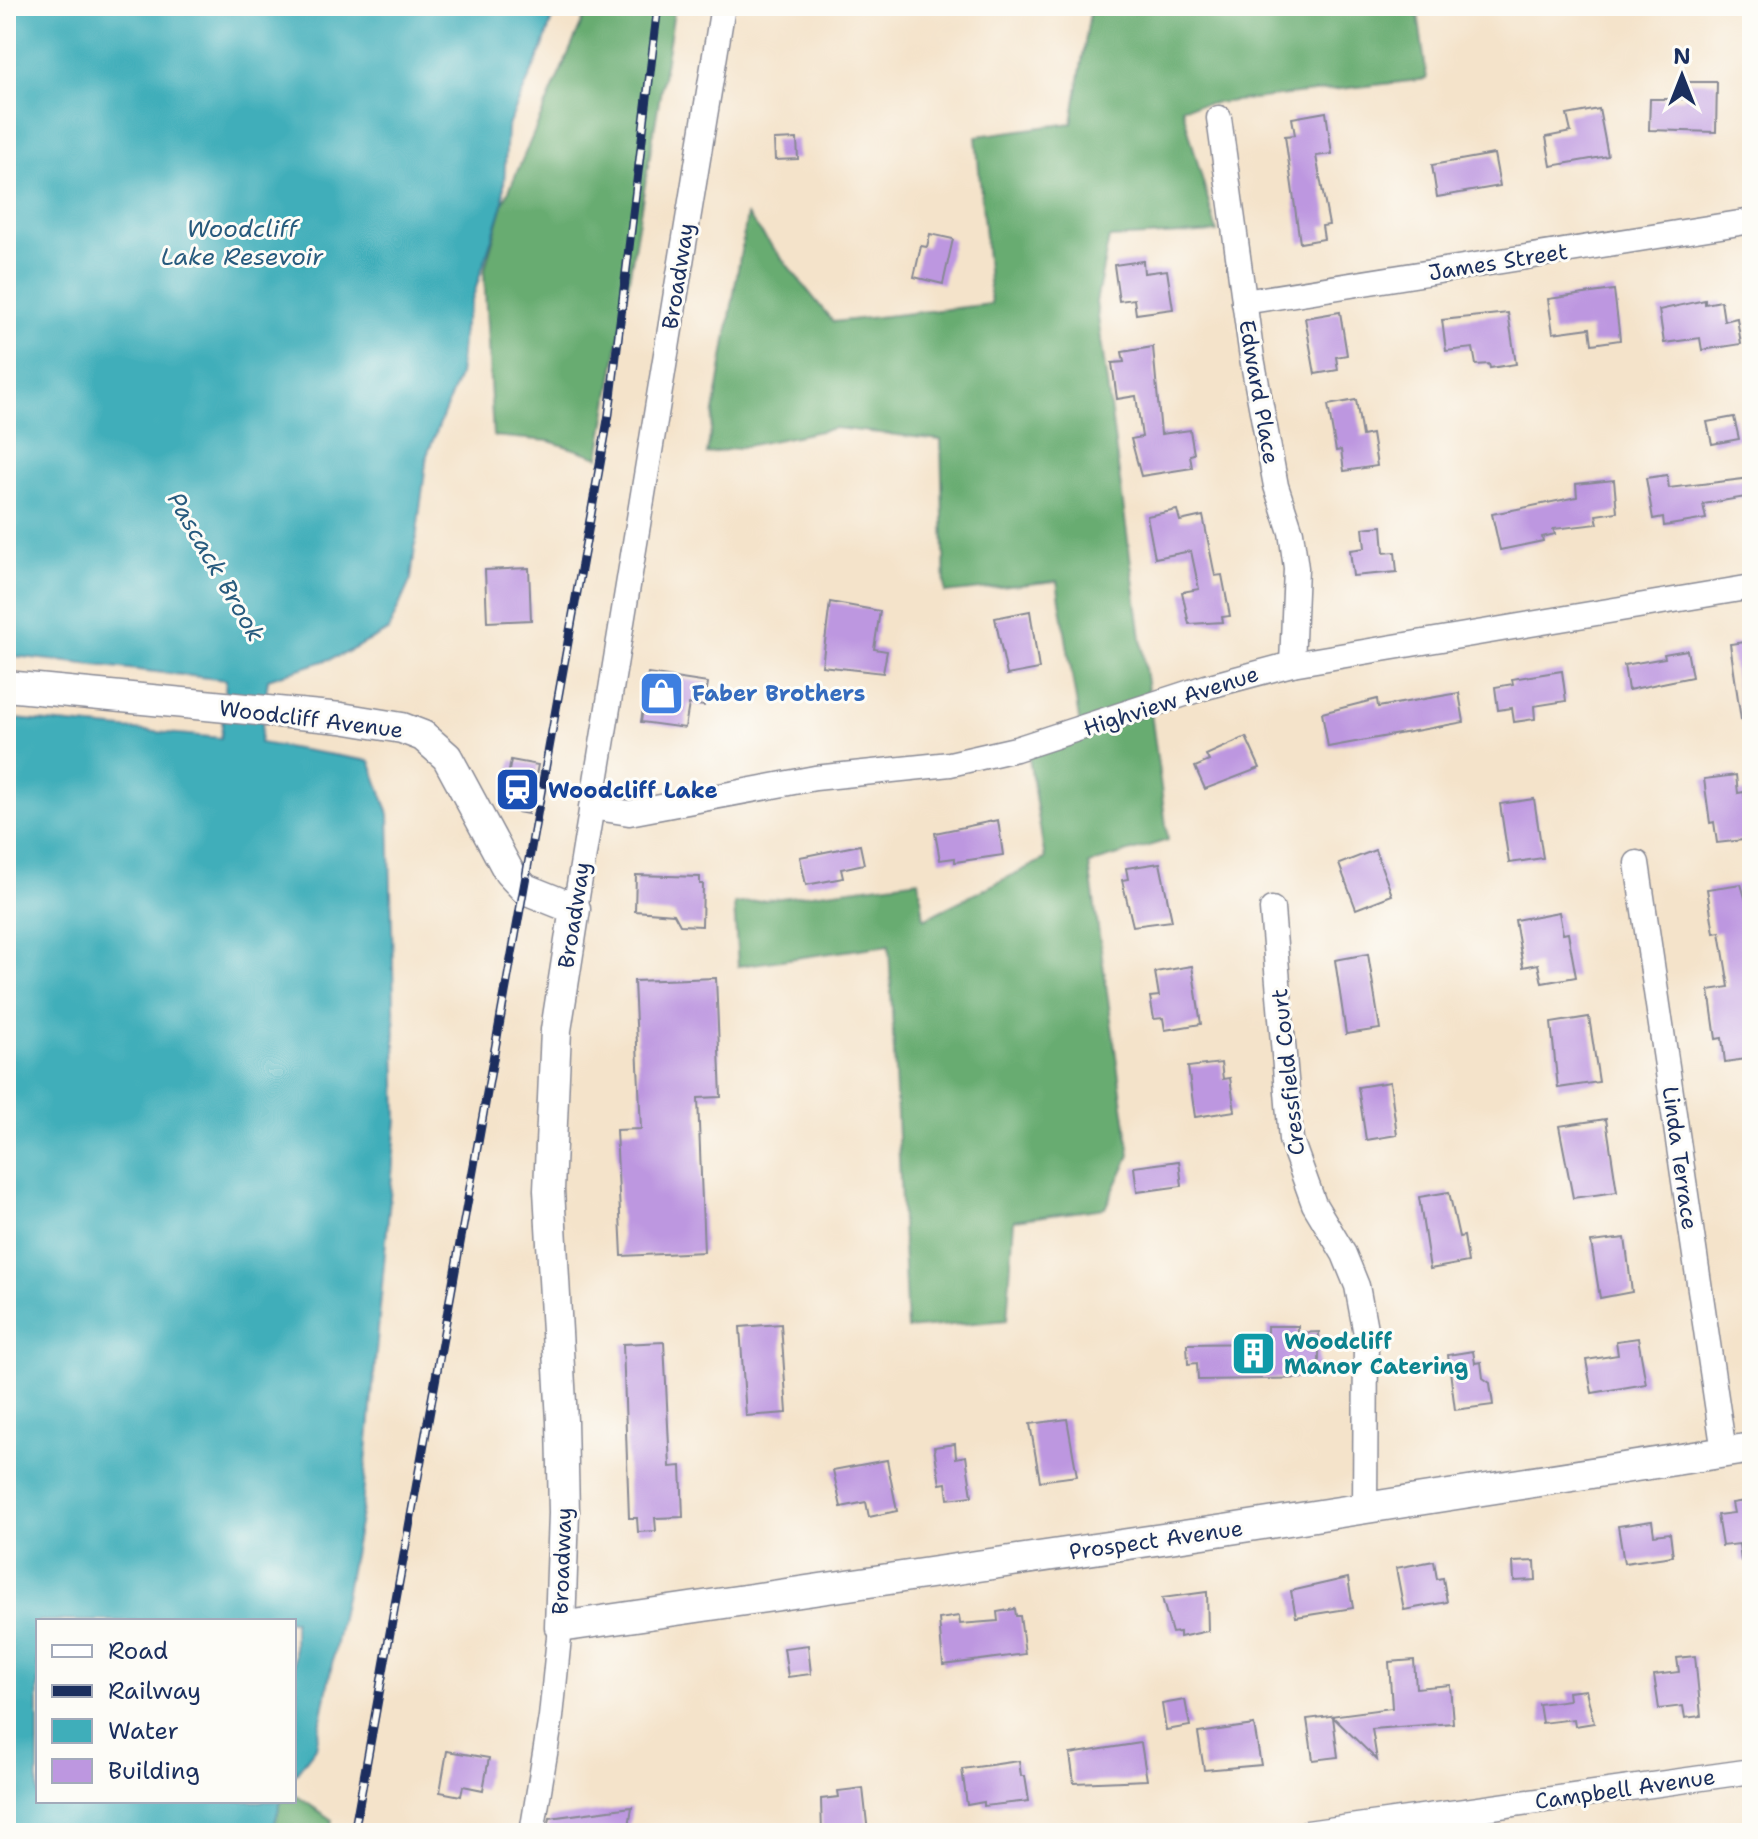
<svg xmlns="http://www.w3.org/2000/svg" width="1758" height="1839" font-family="'Shantell Sans',sans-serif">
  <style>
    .forest { fill: #68ac71; stroke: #426e68; stroke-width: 2 }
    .water { fill: #3faeba; stroke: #2d6e8c; stroke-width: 2 }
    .building { fill: #bd97e0 }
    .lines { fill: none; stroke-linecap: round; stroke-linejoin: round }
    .minor-casing { stroke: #888994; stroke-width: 27 }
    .major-casing { stroke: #888994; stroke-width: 33 }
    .minor { stroke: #fff; stroke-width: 24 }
    .major { stroke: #fff; stroke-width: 30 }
    .rail-casing { stroke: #1b2f5e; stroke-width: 9 }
    .rail { stroke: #fdfcf7; stroke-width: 6; stroke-dasharray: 18; stroke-linecap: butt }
    .labels { text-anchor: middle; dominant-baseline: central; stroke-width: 6; stroke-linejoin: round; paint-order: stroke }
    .street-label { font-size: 22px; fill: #1b2f5e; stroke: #fdfcf7 }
    .shop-label { font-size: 22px; font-weight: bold; fill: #366cbe; stroke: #fdfcf7; text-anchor: start }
    .transit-label { font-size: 22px; font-weight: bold; fill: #164399; stroke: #fdfcf7; text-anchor: start }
    .culture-label { font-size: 22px; font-weight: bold; fill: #0d838f; stroke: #fdfcf7; text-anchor: start }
    .water-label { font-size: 24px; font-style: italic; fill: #285b7e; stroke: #fdfcf7 }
  </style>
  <rect width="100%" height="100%" fill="#fdfcf7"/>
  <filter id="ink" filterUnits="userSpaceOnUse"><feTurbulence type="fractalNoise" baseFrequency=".0125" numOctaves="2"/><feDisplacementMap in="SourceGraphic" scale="16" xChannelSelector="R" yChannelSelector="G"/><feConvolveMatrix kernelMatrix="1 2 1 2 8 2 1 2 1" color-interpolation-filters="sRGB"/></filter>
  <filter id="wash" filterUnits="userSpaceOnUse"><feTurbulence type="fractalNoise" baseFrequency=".006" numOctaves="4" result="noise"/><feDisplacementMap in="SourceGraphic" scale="32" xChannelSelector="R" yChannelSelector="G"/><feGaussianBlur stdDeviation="1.8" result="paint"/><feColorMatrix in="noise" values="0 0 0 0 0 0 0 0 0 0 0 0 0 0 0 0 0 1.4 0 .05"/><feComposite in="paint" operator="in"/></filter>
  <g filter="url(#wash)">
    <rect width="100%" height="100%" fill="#f4e3ca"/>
    <!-- forest -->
    <g class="forest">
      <path d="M 589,6 L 675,6 L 599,457 L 549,441 L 493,436 L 484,272 L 503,204 Z"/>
      <path d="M 1091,6 L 1417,6 L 1427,79 L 1182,107 L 1217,232 L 1109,238 L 1096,302 L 1168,840 L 1089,864 L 1130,1155 L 1105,1208 L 1014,1220 L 1007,1320 L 907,1329 L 889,945 L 738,966 L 734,904 L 919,880 L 924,919 L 1045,859 L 1026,739 L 1081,732 L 1057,581 L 945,593 L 941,440 L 835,428 L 707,454 L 747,215 L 833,322 L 991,304 L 976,136 L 1072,123 Z"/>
      <path d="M 294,1794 L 332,1820 L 330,1833 L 272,1833 L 281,1801 L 294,1801 Z"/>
    </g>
    <!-- water -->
    <path class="water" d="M 6,6 L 556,6 L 543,47 L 507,128 L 503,204 L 463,328 L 459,376 L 427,455 L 411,579 L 388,631 L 342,655 L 268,679 L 260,743 L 370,761 L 389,814 L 397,1119 L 362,1508 L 316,1747 L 294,1776 L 294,1621 L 38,1621 L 38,1801 L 281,1801 L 272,1833 L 6,1833 L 6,718 L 221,738 L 226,680 L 6,655 Z"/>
    <g id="blocks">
      <!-- building -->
      <g class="building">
        <path d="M 1685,82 L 1717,82 L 1716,132 L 1649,130 L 1650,99 L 1684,99 Z"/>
        <path d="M 1599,109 L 1608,156 L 1551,166 L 1546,137 L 1571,132 L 1567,115 Z"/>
        <path d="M 1326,112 L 1332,154 L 1316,156 L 1329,225 L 1322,226 L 1324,239 L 1300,243 L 1285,136 L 1295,135 L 1292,118 Z"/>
        <path d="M 797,139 L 798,159 L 775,160 L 774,140 Z"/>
        <path d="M 1494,154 L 1500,186 L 1437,197 L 1432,165 Z"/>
        <path d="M 930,234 L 953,239 L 943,284 L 914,277 L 921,246 L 927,247 Z"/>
        <path d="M 1143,261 L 1144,273 L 1167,270 L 1173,309 L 1136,314 L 1134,299 L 1119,301 L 1114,265 Z"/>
        <path d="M 1614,290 L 1620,340 L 1592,344 L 1590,328 L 1553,333 L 1548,299 Z"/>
        <path d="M 1705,300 L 1705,304 L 1721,301 L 1724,321 L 1737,318 L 1741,344 L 1702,350 L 1700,338 L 1664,343 L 1659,310 Z"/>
        <path d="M 1340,312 L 1347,355 L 1336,357 L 1338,370 L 1315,374 L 1305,318 Z"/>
        <path d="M 1508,313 L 1516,364 L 1490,368 L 1489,364 L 1476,365 L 1473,348 L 1446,351 L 1442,320 Z"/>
        <path d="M 1153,347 L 1161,434 L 1190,430 L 1194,454 L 1190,455 L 1192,468 L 1141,476 L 1131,439 L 1142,437 L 1136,396 L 1117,399 L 1112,363 L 1124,362 L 1122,352 Z"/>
        <path d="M 1356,400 L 1362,436 L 1372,434 L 1377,466 L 1344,471 L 1341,450 L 1336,451 L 1328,405 Z"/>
        <path d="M 1734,417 L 1739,439 L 1712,444 L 1707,422 Z"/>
        <path d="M 1667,475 L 1669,488 L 1752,478 L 1752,496 L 1703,504 L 1706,519 L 1664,526 L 1663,517 L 1653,519 L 1646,478 Z"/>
        <path d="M 1614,480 L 1617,512 L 1596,515 L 1598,524 L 1553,529 L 1555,534 L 1542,537 L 1543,541 L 1500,550 L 1492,514 L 1577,497 L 1576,484 Z"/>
        <path d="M 1177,510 L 1180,521 L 1203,516 L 1215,576 L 1222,575 L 1230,616 L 1222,617 L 1223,622 L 1189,624 L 1182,592 L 1199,589 L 1191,551 L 1155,558 L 1147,516 Z"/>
        <path d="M 1382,526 L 1384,553 L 1395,552 L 1397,572 L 1353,576 L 1350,550 L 1365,548 L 1363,528 Z"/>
        <path d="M 529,568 L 531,620 L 487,622 L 485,570 Z"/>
        <path d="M 830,602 L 880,611 L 874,649 L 887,651 L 883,673 L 822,666 Z"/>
        <path d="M 1030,611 L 1039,669 L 1007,675 L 995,618 Z"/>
        <path d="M 1752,641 L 1752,719 L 1741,720 L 1730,644 Z"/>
        <path d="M 1687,650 L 1692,677 L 1628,690 L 1624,665 L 1665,658 L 1664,654 Z"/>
        <path d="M 1562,671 L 1566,701 L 1534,706 L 1535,719 L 1514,722 L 1512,708 L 1498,710 L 1495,687 L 1513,684 L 1512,679 Z"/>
        <path d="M 648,674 L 708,683 L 704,706 L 689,704 L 685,728 L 641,722 Z"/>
        <path d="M 1459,693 L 1464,722 L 1328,747 L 1322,713 L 1377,699 L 1378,707 Z"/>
        <path d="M 1246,737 L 1260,768 L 1205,789 L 1195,767 L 1209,761 L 1206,755 Z"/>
        <path d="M 511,760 L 538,765 L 528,814 L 502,809 Z"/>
        <path d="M 1736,775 L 1738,793 L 1744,792 L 1747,813 L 1752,813 L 1752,839 L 1717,843 L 1714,822 L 1710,823 L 1704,779 Z"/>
        <path d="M 1534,799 L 1543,858 L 1509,863 L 1500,804 Z"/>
        <path d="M 998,820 L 1003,855 L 955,862 L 955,858 L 940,860 L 935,833 Z"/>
        <path d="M 860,845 L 864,864 L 841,869 L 843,878 L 806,885 L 800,857 Z"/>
        <path d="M 1375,850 L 1392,895 L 1356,909 L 1339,864 Z"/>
        <path d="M 1160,863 L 1172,921 L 1133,926 L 1122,880 L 1128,879 L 1126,868 Z"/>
        <path d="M 636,875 L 700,877 L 700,884 L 703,884 L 702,926 L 680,925 L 674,914 L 635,911 Z"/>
        <path d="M 1741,884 L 1752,921 L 1752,1058 L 1725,1062 L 1722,1038 L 1716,1039 L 1709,990 L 1729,987 L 1720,932 L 1714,933 L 1707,889 Z"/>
        <path d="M 1559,912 L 1563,934 L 1568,933 L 1576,977 L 1542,983 L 1538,964 L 1523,967 L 1515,920 Z"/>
        <path d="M 1368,954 L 1380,1029 L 1346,1034 L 1335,960 Z"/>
        <path d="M 1192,966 L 1201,1024 L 1165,1030 L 1163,1018 L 1154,1019 L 1150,997 L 1159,996 L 1155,972 Z"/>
        <path d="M 716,978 L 721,1097 L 698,1098 L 704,1252 L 622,1256 L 616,1130 L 641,1129 L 634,981 Z"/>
        <path d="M 1589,1017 L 1599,1082 L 1558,1088 L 1551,1023 Z"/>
        <path d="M 1221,1063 L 1223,1079 L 1230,1078 L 1235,1111 L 1195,1117 L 1188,1067 Z"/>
        <path d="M 1390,1082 L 1397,1135 L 1366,1140 L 1358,1087 Z"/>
        <path d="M 1606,1119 L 1617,1192 L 1573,1198 L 1559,1126 Z"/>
        <path d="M 1179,1161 L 1182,1186 L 1137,1192 L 1134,1167 Z"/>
        <path d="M 1449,1192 L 1459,1237 L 1464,1236 L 1468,1262 L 1430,1269 L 1419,1197 Z"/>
        <path d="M 1625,1238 L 1632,1292 L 1600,1298 L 1591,1242 Z"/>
        <path d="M 781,1324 L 787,1413 L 746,1416 L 740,1327 Z"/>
        <path d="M 1267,1326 L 1298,1326 L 1298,1333 L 1319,1332 L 1319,1378 L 1198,1380 L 1197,1363 L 1188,1364 L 1187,1344 L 1267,1343 Z"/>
        <path d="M 1638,1338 L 1646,1384 L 1592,1393 L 1586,1360 L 1618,1355 L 1616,1341 Z"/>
        <path d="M 664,1342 L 670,1467 L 681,1466 L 683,1517 L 655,1518 L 656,1531 L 638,1532 L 637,1518 L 629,1518 L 623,1344 Z"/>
        <path d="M 1473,1351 L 1475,1363 L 1481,1362 L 1483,1378 L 1490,1383 L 1493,1405 L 1455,1410 L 1448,1355 Z"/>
        <path d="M 1067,1419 L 1077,1476 L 1040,1481 L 1030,1424 Z"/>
        <path d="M 955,1444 L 956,1458 L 966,1456 L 972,1496 L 948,1499 L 946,1483 L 940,1484 L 934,1447 Z"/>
        <path d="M 887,1460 L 897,1511 L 869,1517 L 866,1502 L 841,1507 L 833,1470 Z"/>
        <path d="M 1752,1500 L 1752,1560 L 1741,1561 L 1739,1544 L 1722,1546 L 1717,1515 L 1734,1513 L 1732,1503 Z"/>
        <path d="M 1652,1521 L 1654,1535 L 1670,1533 L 1673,1556 L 1624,1563 L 1618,1526 Z"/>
        <path d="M 1434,1561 L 1437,1579 L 1443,1578 L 1447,1602 L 1404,1610 L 1396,1568 Z"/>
        <path d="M 1535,1561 L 1536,1580 L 1514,1581 L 1513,1562 Z"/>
        <path d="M 1348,1578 L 1353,1608 L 1296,1617 L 1291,1591 Z"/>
        <path d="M 1207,1592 L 1208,1631 L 1180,1637 L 1180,1632 L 1172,1633 L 1162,1598 Z"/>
        <path d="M 1015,1609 L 1016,1616 L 1020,1616 L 1025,1654 L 943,1665 L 939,1619 L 959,1616 L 960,1624 L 998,1621 L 997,1612 Z"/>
        <path d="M 808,1645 L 811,1674 L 788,1677 L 784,1648 Z"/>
        <path d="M 1695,1656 L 1701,1716 L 1685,1718 L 1683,1706 L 1659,1709 L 1654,1675 L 1679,1672 L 1677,1658 Z"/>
        <path d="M 1414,1660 L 1416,1688 L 1450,1685 L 1453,1723 L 1372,1729 L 1377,1760 L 1333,1717 L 1338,1757 L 1313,1760 L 1307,1719 L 1392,1708 L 1389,1662 Z"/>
        <path d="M 1586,1690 L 1594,1723 L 1575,1726 L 1574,1719 L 1542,1723 L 1539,1704 L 1569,1700 L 1568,1692 Z"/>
        <path d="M 1185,1700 L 1190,1726 L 1166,1730 L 1162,1704 Z"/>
        <path d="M 1254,1725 L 1261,1765 L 1204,1770 L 1198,1733 Z"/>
        <path d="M 1141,1743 L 1147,1780 L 1074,1783 L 1070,1754 Z"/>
        <path d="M 447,1751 L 489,1758 L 483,1790 L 463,1786 L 461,1796 L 440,1792 Z"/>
        <path d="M 1019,1761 L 1021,1776 L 1025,1776 L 1029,1801 L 984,1806 L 984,1802 L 967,1805 L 962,1769 Z"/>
        <path d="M 863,1788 L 868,1833 L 822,1833 L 821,1799 L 839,1797 L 838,1791 Z"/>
        <path d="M 632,1807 L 628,1833 L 547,1833 L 550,1818 Z"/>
      </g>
    </g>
  </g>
  <g filter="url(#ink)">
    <use href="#blocks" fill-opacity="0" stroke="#888994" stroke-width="2"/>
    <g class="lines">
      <defs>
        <g id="minor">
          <path d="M 1219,118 L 1252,358 L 1276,486 L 1291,532 L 1296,568 L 1292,664"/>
          <path d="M 1244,302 L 1752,221"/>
          <path d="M 591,807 L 629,813 L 815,778 L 950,764 L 1016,749 L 1206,687 L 1292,664 L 1752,587"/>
          <path d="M 1637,863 L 1724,1452"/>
          <path d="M 575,909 L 723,6"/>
          <path d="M 1272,909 L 1291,1140 L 1314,1204 L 1344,1254 L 1357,1286 L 1366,1334 L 1365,1508"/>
          <path d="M 532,1833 L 551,1717 L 560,1627"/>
          <path d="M 1307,1833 L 1752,1771"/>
        </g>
        <path id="major" d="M 6,686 L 341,718 L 402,728 L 423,736 L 447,757 L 509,872 L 525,889 L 575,909 L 556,1030 L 549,1190 L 562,1421 L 564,1513 L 560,1627 L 1224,1530 L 1752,1448"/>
      </defs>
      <!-- minor casing -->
      <use href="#minor" class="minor-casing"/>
      <!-- major casing -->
      <use href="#major" class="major-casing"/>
      <!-- minor -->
      <use href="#minor" class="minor"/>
      <!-- major -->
      <use href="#major" class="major"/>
      <defs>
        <path id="rail" d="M 354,1833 L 609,414 L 658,6"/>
      </defs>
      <!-- rail casing -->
      <use href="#rail" class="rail-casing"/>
      <!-- rail -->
      <use href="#rail" class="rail"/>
    </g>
  </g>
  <!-- icons -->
  <defs>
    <symbol id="shop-square" viewBox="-11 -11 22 22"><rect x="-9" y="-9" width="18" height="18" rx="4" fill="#3f7fe0" stroke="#fdfcf7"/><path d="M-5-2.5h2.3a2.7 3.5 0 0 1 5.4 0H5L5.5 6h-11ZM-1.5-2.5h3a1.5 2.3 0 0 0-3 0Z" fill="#fff"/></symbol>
    <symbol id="station-square" viewBox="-11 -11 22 22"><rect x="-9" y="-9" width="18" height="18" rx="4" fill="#1a4fb4" stroke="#fdfcf7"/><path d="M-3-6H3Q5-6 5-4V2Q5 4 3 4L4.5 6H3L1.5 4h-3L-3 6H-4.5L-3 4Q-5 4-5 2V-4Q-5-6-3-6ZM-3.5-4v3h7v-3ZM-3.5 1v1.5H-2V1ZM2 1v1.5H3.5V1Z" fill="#fff"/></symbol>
    <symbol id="building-square" viewBox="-11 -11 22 22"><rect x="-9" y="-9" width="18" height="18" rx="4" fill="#0f9aa8" stroke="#fdfcf7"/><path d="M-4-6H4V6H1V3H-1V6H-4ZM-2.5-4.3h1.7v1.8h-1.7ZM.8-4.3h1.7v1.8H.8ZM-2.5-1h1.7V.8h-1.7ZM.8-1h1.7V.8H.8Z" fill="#fff"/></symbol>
  </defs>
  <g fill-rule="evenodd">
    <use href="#shop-square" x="636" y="668" width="51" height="51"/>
    <use href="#station-square" x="492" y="764" width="51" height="51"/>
    <use href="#building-square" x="1228" y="1328" width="51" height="51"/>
  </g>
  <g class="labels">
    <!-- street labels -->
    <g class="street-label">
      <text transform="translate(1498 262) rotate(-9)">James Street</text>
      <text transform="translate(678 276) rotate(-81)">Broadway</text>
      <text transform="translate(1259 392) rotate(80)">Edward Place</text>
      <text transform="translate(1171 701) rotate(-18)">Highview Avenue</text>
      <text transform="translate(311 719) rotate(7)">Woodcliff Avenue</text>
      <text transform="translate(574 915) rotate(-81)">Broadway</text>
      <text transform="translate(1288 1072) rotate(-96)">Cressfield Court</text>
      <text transform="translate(1680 1158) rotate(82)">Linda Terrace</text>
      <text transform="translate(1156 1540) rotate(-8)">Prospect Avenue</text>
      <text transform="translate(562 1561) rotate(-88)">Broadway</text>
      <text transform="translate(1625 1789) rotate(-8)">Campbell Avenue</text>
    </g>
    <!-- shop labels -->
    <g class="shop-label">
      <text x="692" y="693">Faber Brothers</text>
    </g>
    <!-- transit labels -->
    <g class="transit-label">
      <text x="548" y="790">Woodcliff Lake</text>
    </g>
    <!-- culture labels -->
    <g class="culture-label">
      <text x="1284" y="1341">Woodcliff<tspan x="1284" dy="25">Manor Catering</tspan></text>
    </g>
    <!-- water labels -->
    <g class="water-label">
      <text x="242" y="229">Woodcliff<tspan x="242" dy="28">Lake Resevoir</tspan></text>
      <text transform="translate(216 567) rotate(60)">Pascack Brook</text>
    </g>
  </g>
  <!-- margin -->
  <rect width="1758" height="1839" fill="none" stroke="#fdfcf7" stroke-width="32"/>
  <!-- legend -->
  <rect x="36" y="1619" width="260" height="184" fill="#fdfcf7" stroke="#a3aaba" stroke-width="2"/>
  <rect x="52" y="1645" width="40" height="12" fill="#ffffff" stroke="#a3aaba" stroke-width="2"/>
  <text x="108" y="1659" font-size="24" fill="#1b2f5e">Road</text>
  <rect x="52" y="1685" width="40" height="12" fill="#1b2f5e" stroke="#a3aaba" stroke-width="2"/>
  <text x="108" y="1699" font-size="24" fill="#1b2f5e">Railway</text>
  <rect x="52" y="1719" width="40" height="24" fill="#3faeba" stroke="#a3aaba" stroke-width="2"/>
  <text x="108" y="1739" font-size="24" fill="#1b2f5e">Water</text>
  <rect x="52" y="1759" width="40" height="24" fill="#bd97e0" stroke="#a3aaba" stroke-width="2"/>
  <text x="108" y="1779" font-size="24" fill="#1b2f5e">Building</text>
  <!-- north arrow -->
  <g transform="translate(1682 76)" stroke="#fdfcf7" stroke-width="6" paint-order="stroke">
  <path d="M0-6L14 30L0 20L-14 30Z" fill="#1b2f5e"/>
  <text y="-12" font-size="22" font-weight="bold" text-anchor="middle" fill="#1b2f5e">N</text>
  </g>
</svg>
